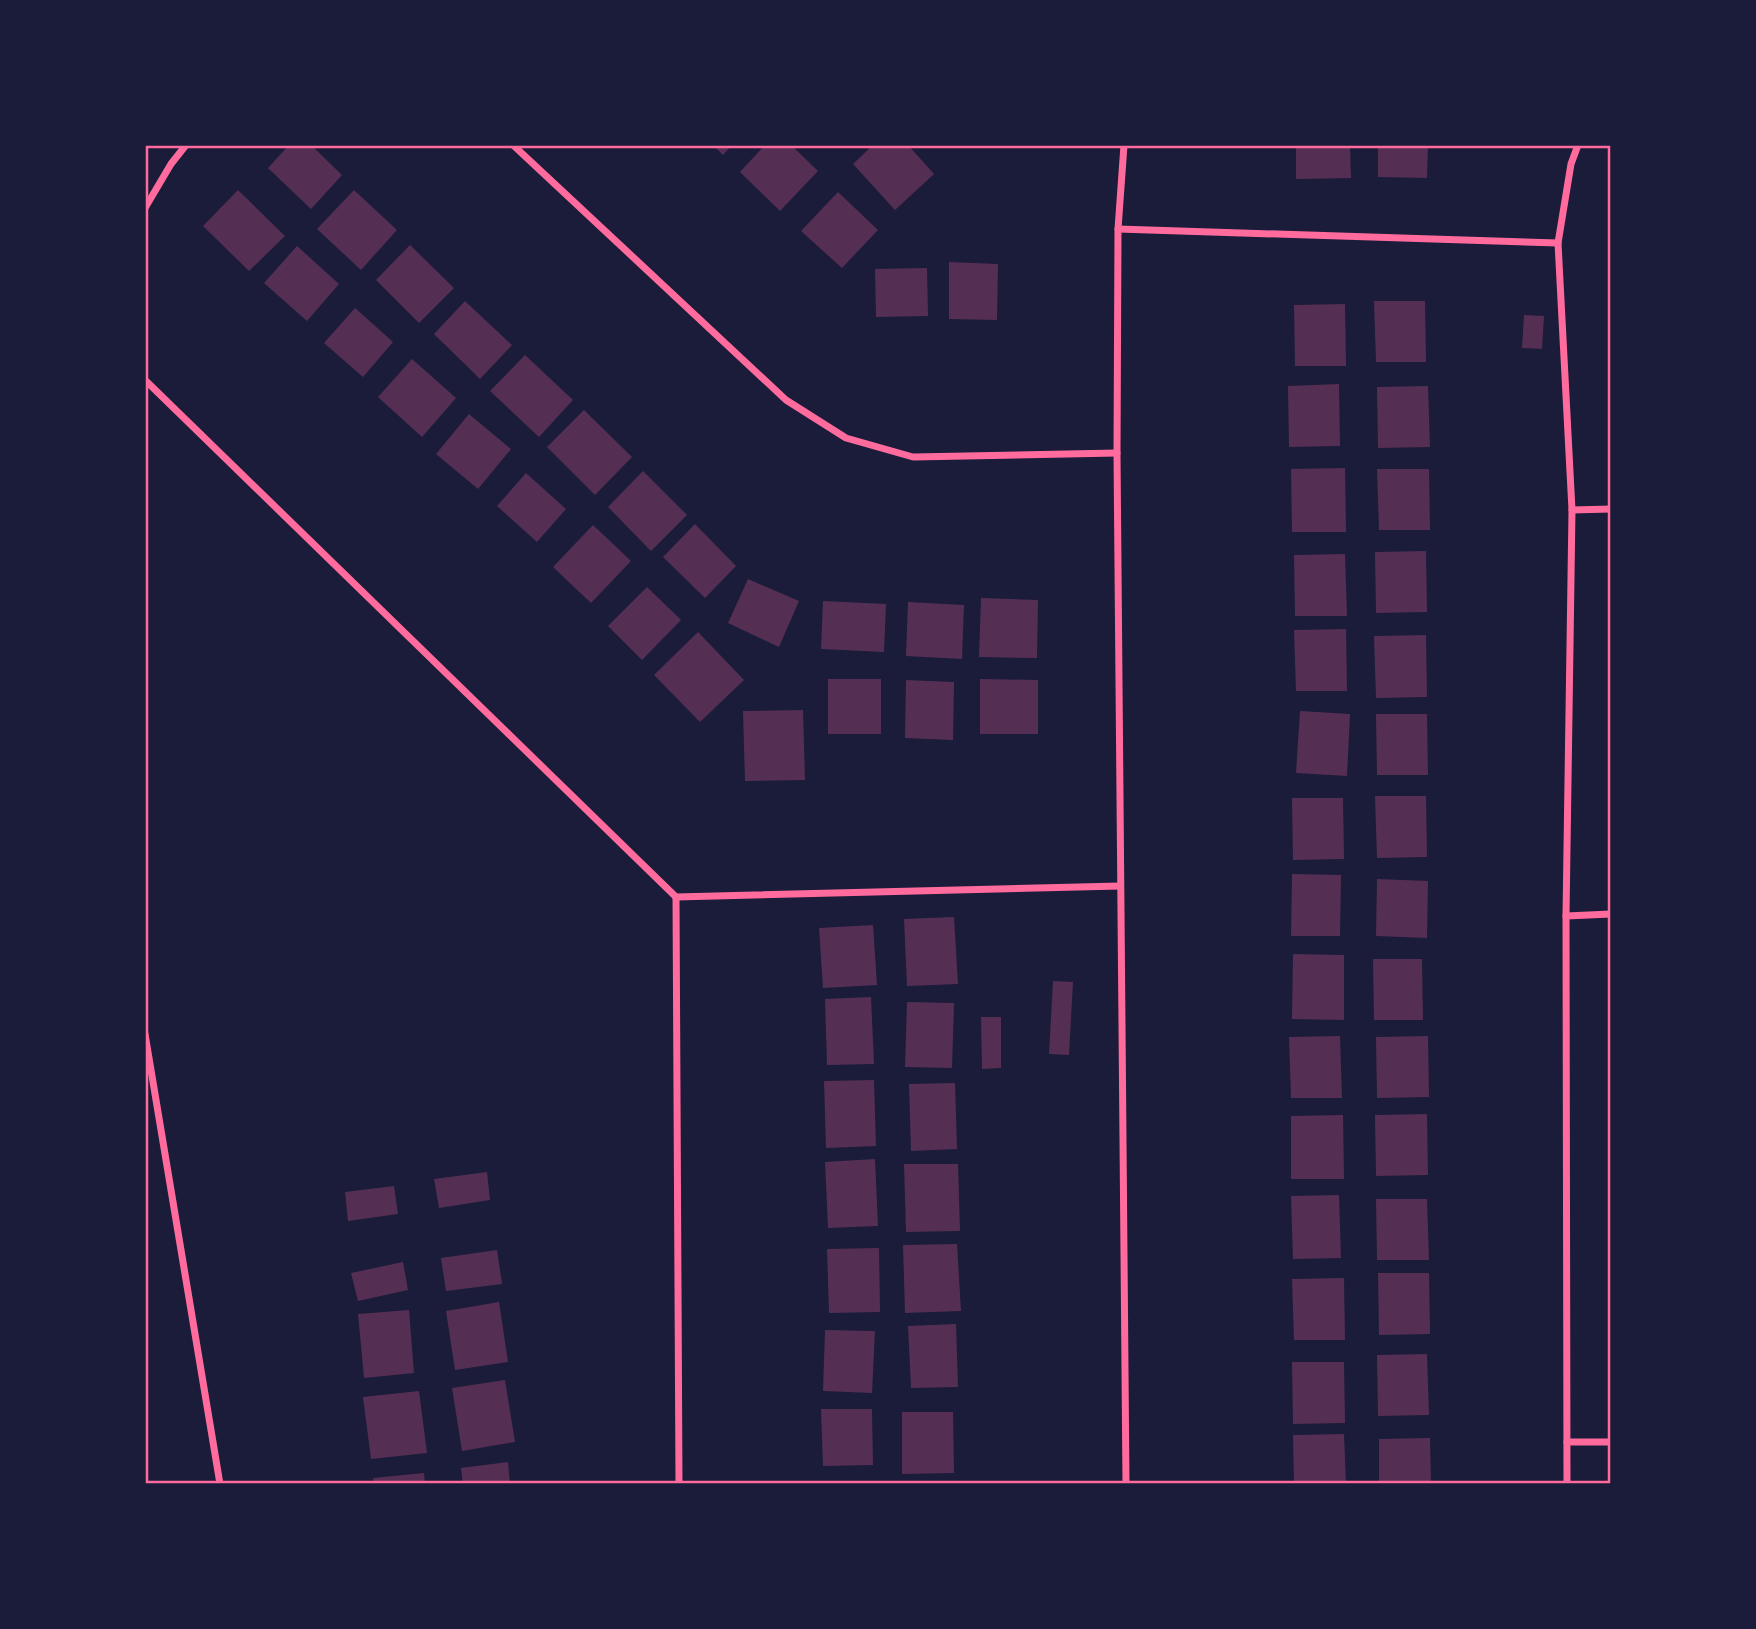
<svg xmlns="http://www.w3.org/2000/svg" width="1756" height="1629" font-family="Inter,sans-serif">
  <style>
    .building { fill: #542f53 }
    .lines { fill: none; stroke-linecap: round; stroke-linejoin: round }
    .minor { stroke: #ff6b9d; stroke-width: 7 }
    .neatline { fill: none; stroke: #ff6b9d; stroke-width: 2.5 }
  </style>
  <rect width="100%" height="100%" fill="#1b1b3a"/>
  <!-- building -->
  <g class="building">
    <path d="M 289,145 L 311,145 L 342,175 L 311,209 L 268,168 Z"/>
    <path d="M 713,145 L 732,145 L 723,155 Z"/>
    <path d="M 765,145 L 791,145 L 818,171 L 780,211 L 740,172 Z"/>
    <path d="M 873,145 L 908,145 L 934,174 L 895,210 L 853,164 Z"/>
    <path d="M 1296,145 L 1350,145 L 1351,178 L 1296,179 Z"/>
    <path d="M 1378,145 L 1428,145 L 1427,178 L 1378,177 Z"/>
    <path d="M 238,190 L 285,236 L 249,271 L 203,226 Z"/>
    <path d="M 354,190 L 397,230 L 361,270 L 317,229 Z"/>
    <path d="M 838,192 L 878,230 L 842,268 L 801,231 Z"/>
    <path d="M 410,245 L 454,288 L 419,323 L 376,280 Z"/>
    <path d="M 297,246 L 339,284 L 307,321 L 264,283 Z"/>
    <path d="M 949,262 L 998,264 L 997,320 L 949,319 Z"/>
    <path d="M 927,268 L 928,316 L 876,317 L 875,269 Z"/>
    <path d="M 465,301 L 512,345 L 480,379 L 434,334 Z"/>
    <path d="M 1374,301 L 1425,301 L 1426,362 L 1376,362 Z"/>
    <path d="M 1345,304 L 1346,366 L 1295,366 L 1294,305 Z"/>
    <path d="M 355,308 L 393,342 L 363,377 L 324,343 Z"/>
    <path d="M 1524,315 L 1544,316 L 1542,349 L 1522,348 Z"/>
    <path d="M 525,355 L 573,400 L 539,437 L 490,391 Z"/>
    <path d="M 412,359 L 456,398 L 422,437 L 378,397 Z"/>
    <path d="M 1339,384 L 1340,446 L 1289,447 L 1288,386 Z"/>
    <path d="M 1428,386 L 1430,447 L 1378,448 L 1377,387 Z"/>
    <path d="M 584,410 L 632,457 L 595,495 L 547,447 Z"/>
    <path d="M 469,414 L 511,449 L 478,489 L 436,454 Z"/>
    <path d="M 1345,468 L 1346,532 L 1292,532 L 1291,469 Z"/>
    <path d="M 1377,469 L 1429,469 L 1430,530 L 1379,530 Z"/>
    <path d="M 643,471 L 687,515 L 651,551 L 608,507 Z"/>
    <path d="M 526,473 L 566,509 L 537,542 L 497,506 Z"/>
    <path d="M 695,524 L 736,566 L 705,598 L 663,557 Z"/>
    <path d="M 593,525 L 631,561 L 591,603 L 553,567 Z"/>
    <path d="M 1426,551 L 1427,612 L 1376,613 L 1375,552 Z"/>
    <path d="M 1345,554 L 1347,616 L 1295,616 L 1294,555 Z"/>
    <path d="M 748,579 L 799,601 L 779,647 L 728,623 Z"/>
    <path d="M 647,587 L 681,620 L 642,660 L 608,626 Z"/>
    <path d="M 981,598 L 1038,600 L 1037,658 L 979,657 Z"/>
    <path d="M 823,601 L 886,604 L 884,652 L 821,649 Z"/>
    <path d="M 908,602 L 964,605 L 962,659 L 906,656 Z"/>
    <path d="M 1346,629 L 1347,691 L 1296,691 L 1294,630 Z"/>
    <path d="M 698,632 L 744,680 L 700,722 L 654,675 Z"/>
    <path d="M 1426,635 L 1427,697 L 1376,698 L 1374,636 Z"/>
    <rect x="828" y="679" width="53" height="55"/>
    <path d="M 980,679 L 1038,680 L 1038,734 L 980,734 Z"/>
    <path d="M 906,680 L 954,682 L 953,740 L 905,738 Z"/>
    <path d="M 803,710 L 805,780 L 745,781 L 743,711 Z"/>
    <path d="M 1300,711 L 1350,714 L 1347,776 L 1296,773 Z"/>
    <path d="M 1376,714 L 1427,714 L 1428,775 L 1377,775 Z"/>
    <path d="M 1375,796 L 1426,796 L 1427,857 L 1377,858 Z"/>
    <path d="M 1292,798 L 1343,798 L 1344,859 L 1293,860 Z"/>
    <path d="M 1292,874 L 1341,875 L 1340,936 L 1291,936 Z"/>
    <path d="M 1377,879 L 1428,881 L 1427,938 L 1376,936 Z"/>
    <path d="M 954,917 L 958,984 L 907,986 L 904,919 Z"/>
    <path d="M 873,925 L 877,985 L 823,988 L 819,928 Z"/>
    <path d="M 1293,954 L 1344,955 L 1344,1020 L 1292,1019 Z"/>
    <path d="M 1373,959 L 1422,959 L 1423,1020 L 1374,1020 Z"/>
    <path d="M 1053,981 L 1073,982 L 1069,1055 L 1049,1054 Z"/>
    <path d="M 871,997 L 874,1064 L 827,1065 L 825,999 Z"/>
    <path d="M 907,1002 L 954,1003 L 952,1068 L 905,1067 Z"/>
    <path d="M 981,1017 L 1001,1017 L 1001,1068 L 982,1069 Z"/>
    <path d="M 1340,1036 L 1342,1098 L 1291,1098 L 1289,1037 Z"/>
    <path d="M 1428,1036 L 1429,1097 L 1377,1098 L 1376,1037 Z"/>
    <path d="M 874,1080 L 876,1146 L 826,1148 L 824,1081 Z"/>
    <path d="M 955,1083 L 957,1149 L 911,1151 L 909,1084 Z"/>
    <path d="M 1427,1114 L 1428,1175 L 1376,1176 L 1375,1115 Z"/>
    <path d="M 1343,1115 L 1344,1179 L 1291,1179 L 1291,1116 Z"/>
    <path d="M 875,1159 L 878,1226 L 828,1228 L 825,1162 Z"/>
    <path d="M 904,1164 L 958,1164 L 960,1231 L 906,1232 Z"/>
    <path d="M 487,1172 L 490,1200 L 439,1208 L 434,1179 Z"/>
    <path d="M 394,1186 L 398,1214 L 348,1221 L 345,1192 Z"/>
    <path d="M 1339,1195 L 1341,1258 L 1293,1259 L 1291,1196 Z"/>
    <path d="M 1376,1199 L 1427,1199 L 1429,1260 L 1377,1260 Z"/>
    <path d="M 957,1244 L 961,1311 L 905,1313 L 903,1245 Z"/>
    <path d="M 879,1248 L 880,1312 L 829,1313 L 827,1249 Z"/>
    <path d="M 497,1250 L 502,1284 L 446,1291 L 441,1258 Z"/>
    <path d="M 403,1262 L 408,1290 L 358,1301 L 351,1273 Z"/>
    <path d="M 1378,1273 L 1429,1273 L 1430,1334 L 1379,1335 Z"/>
    <path d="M 1344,1278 L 1345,1340 L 1294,1340 L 1292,1279 Z"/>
    <path d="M 499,1302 L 508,1362 L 455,1370 L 446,1311 Z"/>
    <path d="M 409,1310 L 414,1373 L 364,1378 L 358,1314 Z"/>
    <path d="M 956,1324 L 958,1387 L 911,1388 L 908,1326 Z"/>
    <path d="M 825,1330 L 875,1331 L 872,1393 L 823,1391 Z"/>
    <path d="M 1427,1354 L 1429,1415 L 1378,1416 L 1377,1355 Z"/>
    <path d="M 1292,1362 L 1344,1362 L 1345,1423 L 1293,1424 Z"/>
    <path d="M 505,1380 L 515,1442 L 462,1451 L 452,1388 Z"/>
    <path d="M 419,1391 L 427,1453 L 371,1459 L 363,1397 Z"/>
    <path d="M 821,1409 L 872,1409 L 873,1465 L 823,1466 Z"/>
    <path d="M 902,1412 L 953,1412 L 954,1473 L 902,1474 Z"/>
    <path d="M 1344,1434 L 1346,1484 L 1294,1484 L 1293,1435 Z"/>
    <path d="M 1430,1438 L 1431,1484 L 1379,1484 L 1379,1439 Z"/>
    <path d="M 508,1462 L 510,1484 L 463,1484 L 461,1468 Z"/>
    <path d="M 424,1473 L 425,1484 L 374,1484 L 373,1478 Z"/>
  </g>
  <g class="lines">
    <!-- minor -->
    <g class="minor">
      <path d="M 513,145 L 786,400 L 846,438 L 913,457 L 1117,453"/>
      <path d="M 1124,145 L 1118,229 L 1117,453 L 1126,1484"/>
      <path d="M 145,208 L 171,164 L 186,145"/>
      <path d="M 1118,229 L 1558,243"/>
      <path d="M 145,380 L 676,897 L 1120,886"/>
      <path d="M 1572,510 L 1611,509"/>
      <path d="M 676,897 L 679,1484"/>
      <path d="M 1566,916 L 1611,914"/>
      <path d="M 145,1034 L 220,1484"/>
      <path d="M 1567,1442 L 1611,1442"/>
      <path d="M 1567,1484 L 1566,916 L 1572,510 L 1558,243 L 1571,164 L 1578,145"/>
    </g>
  </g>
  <!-- border -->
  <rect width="1756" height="1629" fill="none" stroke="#1b1b3a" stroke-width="294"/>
  <rect x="147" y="147" width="1462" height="1335" class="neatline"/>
</svg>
